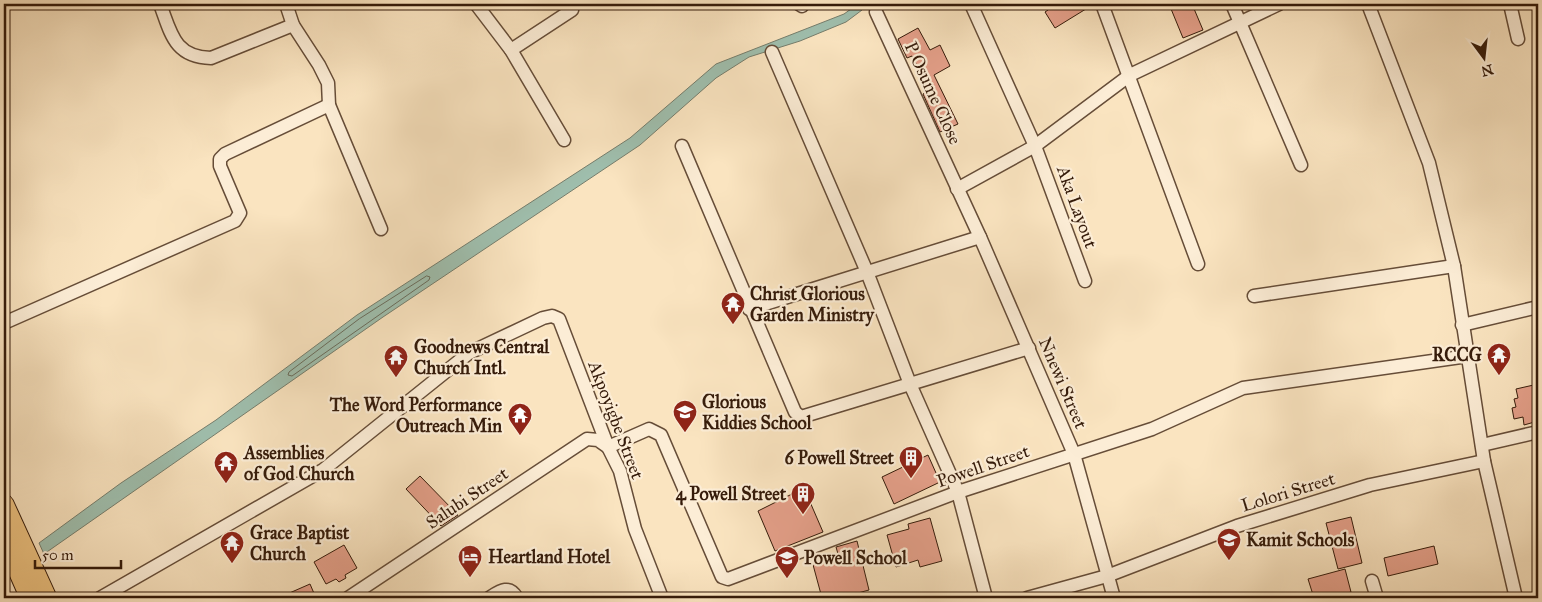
<svg xmlns="http://www.w3.org/2000/svg" width="1542" height="602" font-family="'IM FELL Great Primer',serif">
  <style>
    .water { fill: #9fbfae; stroke: #757d6c }
    .lines { fill: none; stroke-linecap: round; stroke-linejoin: round }
    .shore { stroke: #6a6d5c; stroke-width: 1 }
    .building { fill: #e5a08a; stroke: #351b0a }
    .minor-casing { stroke: #664d38; stroke-width: 15 }
    .highway-casing { stroke: #351b0a; stroke-width: 21 }
    .minor { stroke: #fcedd6; stroke-width: 12 }
    .highway { stroke: #edc280; stroke-width: 19 }
    .labels { text-anchor: middle; dominant-baseline: central; stroke-width: 4.5; stroke-linejoin: round; paint-order: stroke }
    .street-label { font-size: 18px; fill: #351b0a; stroke: #fcedd6 }
    .poi-label { font-size: 18px; font-weight: bold; fill: #351b0a; stroke: #fcedd6; text-anchor: start }
  </style>
  <rect width="100%" height="100%" fill="#fae4c0"/>
  <filter id="stains"><feTurbulence type="fractalNoise" baseFrequency=".004" numOctaves="4"/><feColorMatrix values="0 0 0 0 .2 0 0 0 0 .09 0 0 0 0 .02 0 0 0 .5 -.17"/></filter>
  <radialGradient id="worn" r=".72"><stop offset=".6" stop-color="#630" stop-opacity="0"/><stop offset="1" stop-color="#630" stop-opacity=".3"/></radialGradient>
  <!-- water -->
  <path class="water" d="M 858,4 L 866,4 L 862,10 L 846,22 L 800,41 L 749,57 L 716,78 L 640,145 L 383,317 L 44,554 L 39,543 L 121,483 L 216,420 L 357,315 L 630,138 L 716,64 L 844,14 Z"/>
  <g class="lines">
    <!-- shore -->
    <path class="shore" d="M 427,276 L 430,277 L 429,280 L 292,376 L 288,375 L 289,372 L 359,319 Z"/>
  </g>
  <!-- building -->
  <g class="building">
    <path d="M 1044,4 L 1094,4 L 1055,28 L 1045,12 L 1048,10 Z"/>
    <path d="M 1169,4 L 1192,4 L 1203,30 L 1183,38 Z"/>
    <path d="M 918,28 L 930,50 L 940,45 L 950,66 L 934,75 L 958,124 L 940,132 L 923,94 L 930,90 L 912,56 L 907,58 L 898,39 Z"/>
    <path d="M 1538,384 L 1538,421 L 1524,425 L 1523,417 L 1514,419 L 1512,408 L 1516,407 L 1514,399 L 1518,398 L 1516,389 Z"/>
    <path d="M 928,455 L 940,482 L 894,504 L 882,477 Z"/>
    <path d="M 420,476 L 458,515 L 441,526 L 406,489 Z"/>
    <path d="M 804,488 L 823,532 L 775,551 L 758,511 Z"/>
    <path d="M 1351,517 L 1362,563 L 1338,569 L 1326,523 Z"/>
    <path d="M 930,518 L 942,561 L 920,567 L 918,560 L 896,567 L 887,535 L 909,529 L 908,524 Z"/>
    <path d="M 857,541 L 869,590 L 839,598 L 822,598 L 812,561 L 838,554 L 836,547 Z"/>
    <path d="M 344,545 L 357,568 L 345,575 L 346,578 L 339,582 L 336,579 L 326,584 L 314,562 Z"/>
    <path d="M 1434,546 L 1438,564 L 1388,576 L 1384,558 Z"/>
    <path d="M 1345,569 L 1351,592 L 1328,598 L 1314,598 L 1308,579 Z"/>
    <path d="M 310,584 L 316,598 L 278,598 Z"/>
  </g>
  <g class="lines">
    <defs>
      <g id="minor">
        <path d="M 160,4 C 171,33 174,57 211,58 L 293,25"/>
        <path d="M 286,4 L 293,25 L 319,65 L 328,83 L 329,105 L 381,229"/>
        <path d="M 476,4 L 511,50 L 564,140"/>
        <path d="M 799,4 L 802,6"/>
        <path d="M 971,4 L 1035,146 L 1085,281"/>
        <path d="M 1102,4 L 1198,264"/>
        <path d="M 1232,4 L 1301,165"/>
        <path d="M 1368,4 L 1429,163 L 1454,266 L 1484,461 L 1516,598"/>
        <path d="M 1510,4 L 1518,39"/>
        <path d="M 876,12 L 980,237 L 1074,454 L 1114,598"/>
        <path d="M 511,50 L 572,10"/>
        <path d="M 772,52 L 867,272 L 910,384 L 958,492 L 986,598"/>
        <path d="M 682,146 L 795,412 L 801,417 L 1029,348"/>
        <path d="M 957,189 L 1035,146 L 1130,75 L 1279,4"/>
        <path d="M 1254,296 L 1454,266"/>
        <path d="M 749,309 L 980,237"/>
        <path d="M 4,323 L 235,221 L 240,213 L 220,166 L 220,159 L 225,154 L 329,105"/>
        <path d="M 1462,325 L 1538,307"/>
        <path d="M 1482,445 L 1538,432"/>
        <path d="M 1372,581 L 1377,598"/>
        <path d="M 100,598 L 323,470 L 469,353 L 543,318 L 552,316 L 559,319 L 608,447 L 620,471 L 635,529 L 662,598"/>
        <path d="M 348,598 L 587,439 L 598,440 L 608,447 L 649,429 L 661,435 L 722,577 L 728,579 L 958,492 L 1152,429 L 1243,388 L 1468,356"/>
        <path d="M 489,598 C 500,591 509,584 517,598"/>
        <path d="M 1027,598 L 1107,576 L 1237,526 L 1370,485 L 1484,461"/>
      </g>
      <g id="highway">
        <path d="M 4,504 L 47,598"/>
        <path d="M 4,539 L 30,598"/>
      </g>
    </defs>
    <!-- minor casing -->
    <use href="#minor" class="minor-casing"/>
    <!-- highway casing -->
    <use href="#highway" class="highway-casing"/>
    <!-- minor -->
    <use href="#minor" class="minor"/>
    <!-- highway -->
    <use href="#highway" class="highway"/>
  </g>
  <!-- icons -->
  <defs>
    <symbol id="temple-pin" viewBox="-11 -11 22 30"><path d="M0 17L-7.5 6A9.5 9.5 0 1 1 7.5 6Z" fill="#8f2418" stroke="#fcedd6"/><path d="M0-6L5-2H3V0L6.5 2.5H4V6H1.5V3h-3V6H-4V2.5H-6.5L-3 0V-2H-5Z" fill="#fff"/></symbol>
    <symbol id="school-pin" viewBox="-11 -11 22 30"><path d="M0 17L-7.5 6A9.5 9.5 0 1 1 7.5 6Z" fill="#8f2418" stroke="#fcedd6"/><path d="M0-5L7-2L0 1L-7-2ZM-4 1L0 2.5L4 1V4Q0 6-4 4Z" fill="#fff"/></symbol>
    <symbol id="building-pin" viewBox="-11 -11 22 30"><path d="M0 17L-7.5 6A9.5 9.5 0 1 1 7.5 6Z" fill="#8f2418" stroke="#fcedd6"/><path d="M-4-6H4V6H1V3H-1V6H-4ZM-2.5-4.3h1.7v1.8h-1.7ZM.8-4.3h1.7v1.8H.8ZM-2.5-1h1.7V.8h-1.7ZM.8-1h1.7V.8H.8Z" fill="#fff"/></symbol>
    <symbol id="hotel-pin" viewBox="-11 -11 22 30"><path d="M0 17L-7.5 6A9.5 9.5 0 1 1 7.5 6Z" fill="#8f2418" stroke="#fcedd6"/><path d="M-6-4.5h1.5V1H6V5H4.5V3h-9V5H-6ZM-4 0a1.8 1.8 0 1 1 3.6 0ZM.5 0V-2.5h3Q6-2.5 6 0Z" fill="#fff"/></symbol>
  </defs>
  <g fill-rule="evenodd">
    <use href="#temple-pin" x="719" y="290" width="28" height="38"/>
    <use href="#temple-pin" x="1485" y="341" width="28" height="38"/>
    <use href="#temple-pin" x="382" y="343" width="28" height="38"/>
    <use href="#school-pin" x="671" y="398" width="28" height="38"/>
    <use href="#temple-pin" x="506" y="401" width="28" height="38"/>
    <use href="#building-pin" x="897" y="444" width="28" height="38"/>
    <use href="#temple-pin" x="212" y="449" width="28" height="38"/>
    <use href="#building-pin" x="789" y="480" width="28" height="38"/>
    <use href="#school-pin" x="1215" y="526" width="28" height="38"/>
    <use href="#temple-pin" x="218" y="529" width="28" height="38"/>
    <use href="#hotel-pin" x="456" y="543" width="28" height="38"/>
    <use href="#school-pin" x="773" y="544" width="28" height="38"/>
  </g>
  <g class="labels">
    <!-- street labels -->
    <g class="street-label">
      <text transform="translate(933 93) rotate(65)">P Osume Close</text>
      <text transform="translate(1077 207) rotate(70)">Aka Layout</text>
      <text transform="translate(1063 383) rotate(67)">Nnewi Street</text>
      <text transform="translate(616 420) rotate(69)">Akpoyigbe Street</text>
      <text transform="translate(983 466) rotate(-19)">Powell Street</text>
      <text transform="translate(1288 492) rotate(-17)">Lolori Street</text>
      <text transform="translate(467 498) rotate(-34)">Salubi Street</text>
    </g>
    <!-- poi labels -->
    <g class="poi-label">
      <text x="750" y="294">Christ Glorious<tspan x="750" dy="21">Garden Ministry</tspan></text>
      <text x="414" y="347">Goodnews Central<tspan x="414" dy="21">Church Intl.</tspan></text>
      <text x="1482" y="355" text-anchor="end">RCCG</text>
      <text x="702" y="402">Glorious<tspan x="702" dy="21">Kiddies School</tspan></text>
      <text x="502" y="405" text-anchor="end">The Word Performance<tspan x="502" dy="21">Outreach Min</tspan></text>
      <text x="244" y="453">Assemblies<tspan x="244" dy="21">of God Church</tspan></text>
      <text x="894" y="458" text-anchor="end">6 Powell Street</text>
      <text x="786" y="494" text-anchor="end">4 Powell Street</text>
      <text x="250" y="533">Grace Baptist<tspan x="250" dy="21">Church</tspan></text>
      <text x="1246" y="540">Kamit Schools</text>
      <text x="488" y="557">Heartland Hotel</text>
      <text x="804" y="558">Powell School</text>
    </g>
  </g>
  <!-- margin -->
  <rect width="1542" height="602" fill="none" stroke="#fae4c0" stroke-width="20"/>
  <rect x="5" y="5" width="1532" height="592" fill="none" stroke="#351b0a" stroke-width="2.5"/>
  <rect x="10" y="10" width="1522" height="582" fill="none" stroke="#351b0a"/>
  <!-- north arrow -->
  <g transform="translate(1484 58) rotate(165)" stroke="#fcedd6" stroke-width="4" paint-order="stroke">
  <path d="M0-4L9 19L0 12L-9 19Z" fill="#351b0a"/>
  <text y="-8" font-size="14" font-weight="bold" text-anchor="middle" fill="#351b0a">N</text>
  </g>
  <!-- scale -->
  <path d="M35 560v8h86v-8" fill="none" stroke="#351b0a" stroke-width="2.5"/>
  <text x="42" y="560" font-size="15" fill="#351b0a" stroke="#fcedd6" stroke-width="4" paint-order="stroke">50 m</text>
  <rect width="100%" height="100%" filter="url(#stains)"/>
  <rect width="100%" height="100%" fill="url(#worn)"/>
</svg>
